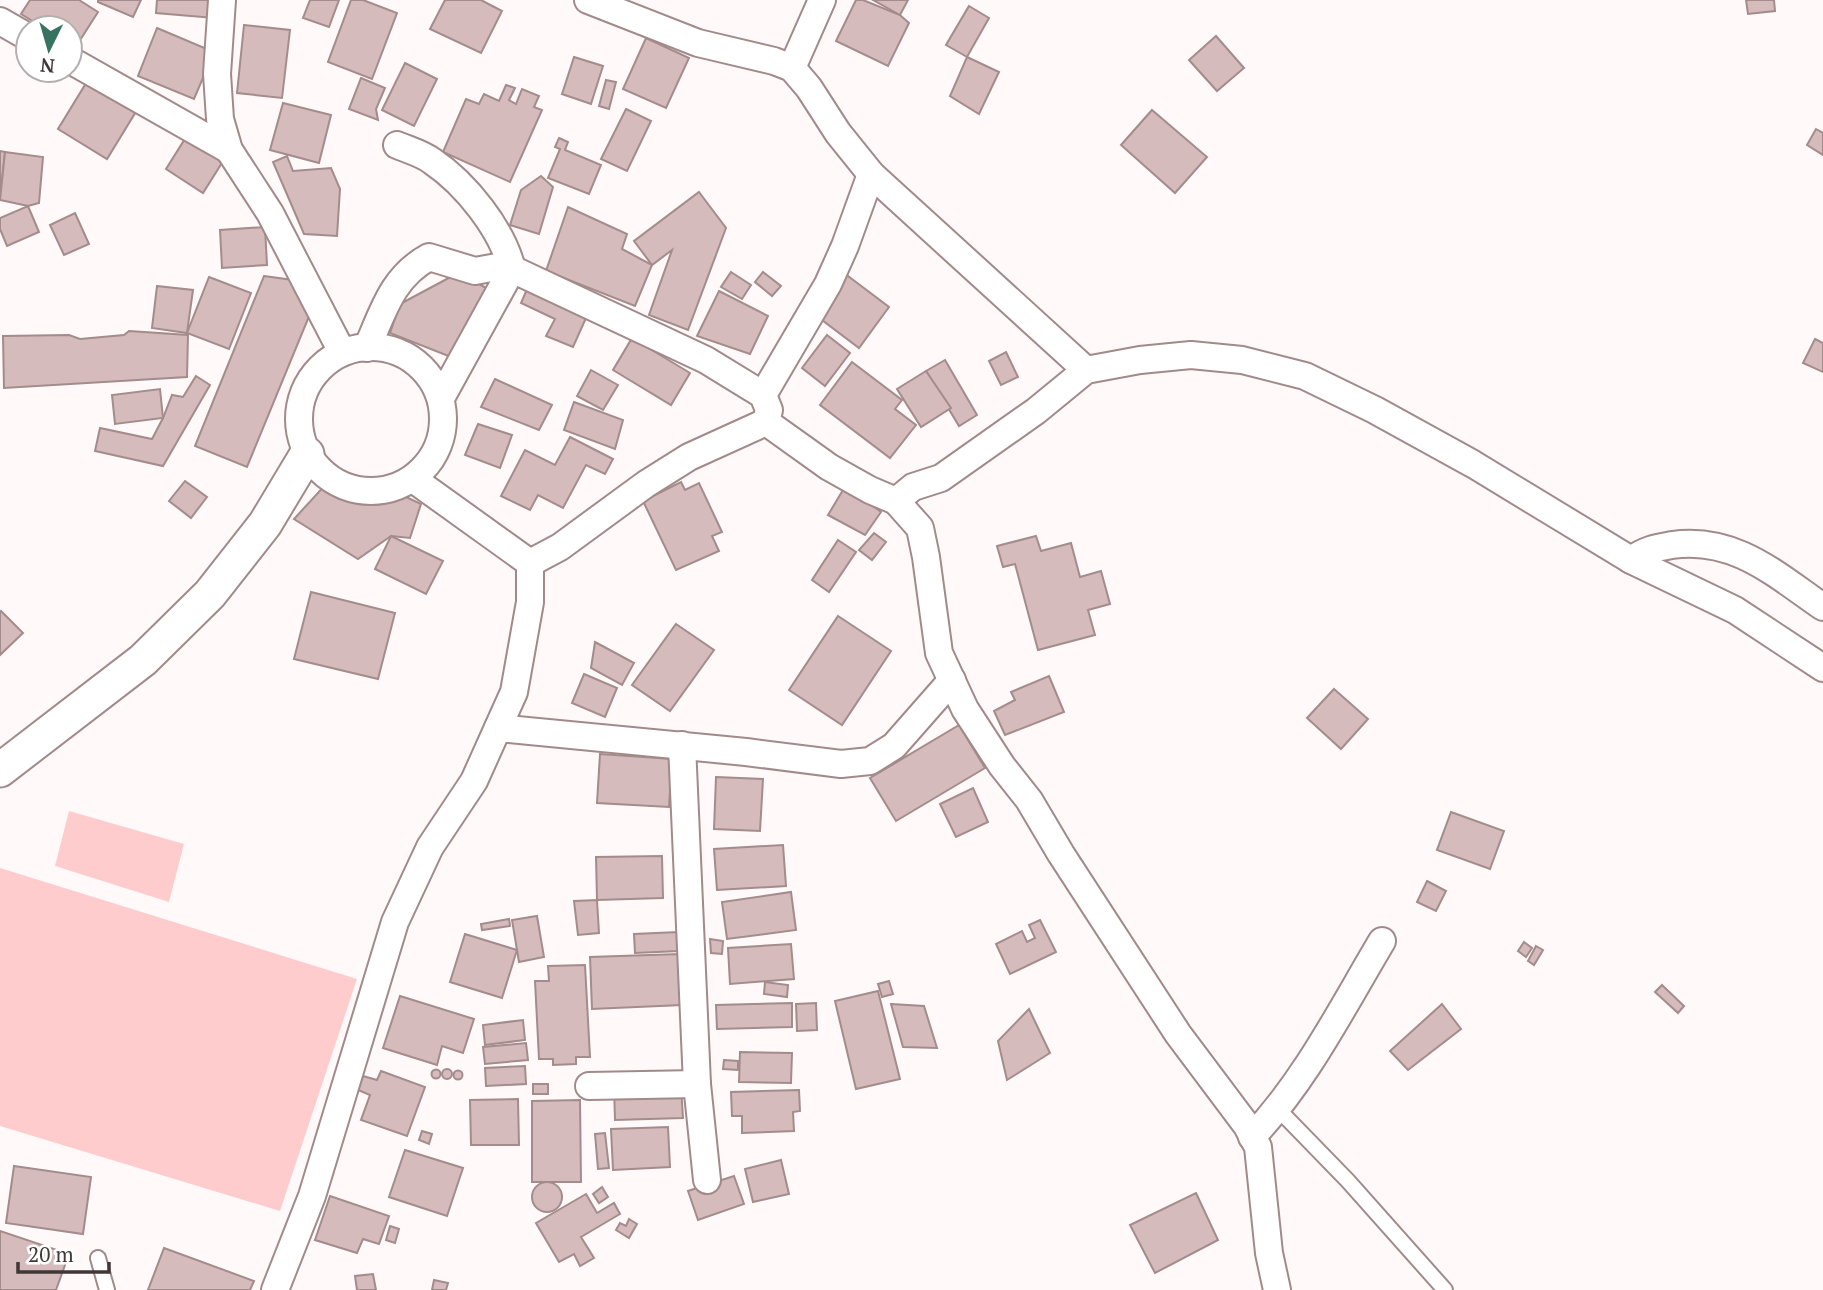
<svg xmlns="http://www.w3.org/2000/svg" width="1823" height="1290" font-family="'PT Serif',serif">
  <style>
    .green { fill: #ffcccd }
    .building { fill: #d5bbbb; stroke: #a48b8c; stroke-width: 2 }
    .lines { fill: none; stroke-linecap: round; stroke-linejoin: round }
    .service-casing { stroke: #a28a8a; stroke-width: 18 }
    .minor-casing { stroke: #a28a8a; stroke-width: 30 }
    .tertiary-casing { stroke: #a28a8a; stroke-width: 37 }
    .service { stroke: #fff; stroke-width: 14 }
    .minor { stroke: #fff; stroke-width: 26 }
    .tertiary { stroke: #fff; stroke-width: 33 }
  </style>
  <rect width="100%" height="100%" fill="#fff9f9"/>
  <!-- green -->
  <g class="green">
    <path d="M 69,811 L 184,844 L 169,902 L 55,866 Z"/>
    <path d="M 0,868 L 357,979 L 280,1211 L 0,1126 Z"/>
  </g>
  <!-- building -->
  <g class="building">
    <path d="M 30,0 L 79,0 L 98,12 L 75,48 L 70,44 L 70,28 L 44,28 L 21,14 Z"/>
    <path d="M 98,0 L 141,0 L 133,17 L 98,2 Z"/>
    <path d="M 157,0 L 215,0 L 214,18 L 156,13 Z"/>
    <path d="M 310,0 L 339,0 L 329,27 L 303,18 Z"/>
    <path d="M 351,0 L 363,0 L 397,13 L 372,79 L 328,62 Z"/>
    <path d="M 445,0 L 481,0 L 502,11 L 481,53 L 430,29 Z"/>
    <path d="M 856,0 L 863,0 L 900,15 L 909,23 L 888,66 L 836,41 Z"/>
    <path d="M 873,0 L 908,0 L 900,15 Z"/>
    <path d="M 1746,0 L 1774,0 L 1775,11 L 1748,14 Z"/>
    <path d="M 969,6 L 989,18 L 967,57 L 946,45 Z"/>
    <path d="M 244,25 L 290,30 L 282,98 L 237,93 Z"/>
    <path d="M 157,28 L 214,52 L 194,99 L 138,76 Z"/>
    <path d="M 1216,36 L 1244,68 L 1217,91 L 1189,60 Z"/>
    <path d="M 646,38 L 689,58 L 666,108 L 623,89 Z"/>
    <path d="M 574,57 L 603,66 L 591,104 L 562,94 Z"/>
    <path d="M 967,57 L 999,72 L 979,114 L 950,96 Z"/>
    <path d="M 405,63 L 437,79 L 414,126 L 382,110 Z"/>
    <path d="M 361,78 L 385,88 L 376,109 L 378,120 L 349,109 Z"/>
    <path d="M 88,80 L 137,110 L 107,159 L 58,129 Z"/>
    <path d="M 606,80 L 616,82 L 609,109 L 599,106 Z"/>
    <path d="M 506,85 L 515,88 L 509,100 L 516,104 L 522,89 L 539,96 L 534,107 L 542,110 L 510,182 L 443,152 L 466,99 L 479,104 L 484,94 L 499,101 Z"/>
    <path d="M 283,103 L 331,115 L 319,163 L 270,150 Z"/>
    <path d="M 626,109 L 651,121 L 627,171 L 601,159 Z"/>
    <path d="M 1152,110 L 1207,157 L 1175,193 L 1121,145 Z"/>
    <path d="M 1816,129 L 1823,133 L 1823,155 L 1807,145 Z"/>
    <path d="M 188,134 L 225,158 L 203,193 L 166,169 Z"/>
    <path d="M 559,138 L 568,142 L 565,150 L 601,165 L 589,194 L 548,178 L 560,149 L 555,147 Z"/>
    <path d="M 0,151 L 5,152 L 0,200 Z"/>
    <path d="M 5,152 L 43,157 L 39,203 L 28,206 L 0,200 Z"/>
    <path d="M 287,156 L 293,171 L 331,168 L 340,189 L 337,236 L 304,234 L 273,162 Z"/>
    <path d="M 541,176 L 553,187 L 539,234 L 510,225 L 521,190 Z"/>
    <path d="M 699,192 L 726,228 L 688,330 L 649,315 L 672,250 L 652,265 L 634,241 Z"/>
    <path d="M 28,206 L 39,232 L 7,246 L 0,229 L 0,218 Z"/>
    <path d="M 568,207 L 627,234 L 622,249 L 652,265 L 635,306 L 546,271 Z"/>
    <path d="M 75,213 L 89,244 L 64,255 L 50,225 Z"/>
    <path d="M 265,227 L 267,265 L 222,268 L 220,230 Z"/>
    <path d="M 731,272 L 751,285 L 742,299 L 721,287 Z"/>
    <path d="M 763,272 L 781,286 L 772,296 L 755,282 Z"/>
    <path d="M 458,273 L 490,290 L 451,357 L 390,333 L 400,304 Z"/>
    <path d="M 844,273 L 889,307 L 859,348 L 814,314 Z"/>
    <path d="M 264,276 L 293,280 L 312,309 L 247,467 L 195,446 Z"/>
    <path d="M 209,277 L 251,293 L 229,349 L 187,333 Z"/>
    <path d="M 531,280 L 591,307 L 573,347 L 546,336 L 555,319 L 521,303 Z"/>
    <path d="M 157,286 L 193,290 L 187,333 L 152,328 Z"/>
    <path d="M 719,291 L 768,316 L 750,354 L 697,336 Z"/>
    <path d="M 129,331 L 188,335 L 187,377 L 4,388 L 3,336 L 69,335 L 80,339 L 124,335 Z"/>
    <path d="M 827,335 L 850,353 L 825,386 L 802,368 Z"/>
    <path d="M 632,338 L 690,373 L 671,405 L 613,370 Z"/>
    <path d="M 1815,339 L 1823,343 L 1823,372 L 1803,363 Z"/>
    <path d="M 1006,352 L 1018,377 L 1001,385 L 989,361 Z"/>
    <path d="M 945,360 L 977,415 L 959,426 L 926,371 Z"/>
    <path d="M 852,362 L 902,400 L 895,409 L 916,425 L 890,458 L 820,405 Z"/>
    <path d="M 591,370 L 618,385 L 603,410 L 577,396 Z"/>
    <path d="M 926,371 L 951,408 L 921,427 L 897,389 Z"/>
    <path d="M 196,376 L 210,385 L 163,466 L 95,451 L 100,428 L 152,439 L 163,418 L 172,395 L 183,397 Z"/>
    <path d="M 495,379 L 552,405 L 539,430 L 481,407 Z"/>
    <path d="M 160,389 L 163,418 L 115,424 L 112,395 Z"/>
    <path d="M 574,402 L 623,420 L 615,449 L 564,430 Z"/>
    <path d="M 478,424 L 512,435 L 500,468 L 465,455 Z"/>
    <path d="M 570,437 L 613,459 L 605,474 L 586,465 L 563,508 L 538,495 L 530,510 L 501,496 L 525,450 L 555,465 Z"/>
    <path d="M 185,481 L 207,497 L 191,518 L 169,501 Z"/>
    <path d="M 681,482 L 685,490 L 699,483 L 722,532 L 712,536 L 719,551 L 676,570 L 643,501 Z"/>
    <path d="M 327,483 L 345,497 L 370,499 L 400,494 L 421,504 L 410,538 L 391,536 L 358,559 L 294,519 Z"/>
    <path d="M 846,485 L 881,512 L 865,535 L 828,515 Z"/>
    <path d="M 874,533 L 886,542 L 872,560 L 859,550 Z"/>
    <path d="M 391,536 L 443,561 L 426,594 L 375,569 Z"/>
    <path d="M 1036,536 L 1041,551 L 1071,543 L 1080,577 L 1101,571 L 1110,604 L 1088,610 L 1095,635 L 1038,650 L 1015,564 L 1003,567 L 997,546 Z"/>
    <path d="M 838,540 L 856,552 L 829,592 L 812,580 Z"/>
    <path d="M 311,592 L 395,613 L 378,679 L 294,659 Z"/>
    <path d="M 1,611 L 23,633 L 0,655 L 0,612 Z"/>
    <path d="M 838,616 L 891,651 L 842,725 L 789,690 Z"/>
    <path d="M 676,624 L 714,650 L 670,711 L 632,685 Z"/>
    <path d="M 595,642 L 634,663 L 622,685 L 591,668 Z"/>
    <path d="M 584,674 L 617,688 L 605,717 L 572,703 Z"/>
    <path d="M 1049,676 L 1064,712 L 1005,735 L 994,711 L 1015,700 L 1011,692 Z"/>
    <path d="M 1334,689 L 1368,719 L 1341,749 L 1307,718 Z"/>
    <path d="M 959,725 L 985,768 L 896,821 L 870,778 Z"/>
    <path d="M 600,754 L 672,759 L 669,807 L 597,803 Z"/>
    <path d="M 716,777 L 763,779 L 760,831 L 714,829 Z"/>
    <path d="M 973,788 L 988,822 L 956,837 L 940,804 Z"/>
    <path d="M 1451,812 L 1504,831 L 1490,869 L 1437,850 Z"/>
    <path d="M 783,845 L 786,886 L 717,890 L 714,849 Z"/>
    <path d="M 662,856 L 663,898 L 597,900 L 596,857 Z"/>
    <path d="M 1427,881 L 1446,891 L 1436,911 L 1417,902 Z"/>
    <path d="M 791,892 L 796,930 L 727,939 L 722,902 Z"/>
    <path d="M 597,900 L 599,933 L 578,935 L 574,901 Z"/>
    <path d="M 537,916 L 544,957 L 519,962 L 512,920 Z"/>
    <path d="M 509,919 L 510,926 L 482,930 L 481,924 Z"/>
    <path d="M 1040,920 L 1056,952 L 1010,974 L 996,944 L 1022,931 L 1027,942 L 1035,938 L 1029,925 Z"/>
    <path d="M 678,932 L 679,951 L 635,953 L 634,934 Z"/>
    <path d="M 465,934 L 517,950 L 502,998 L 450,982 Z"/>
    <path d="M 710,939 L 723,941 L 722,954 L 711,953 Z"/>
    <path d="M 1524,942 L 1532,948 L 1526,957 L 1518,951 Z"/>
    <path d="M 791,944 L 794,979 L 730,984 L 728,948 Z"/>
    <path d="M 1536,946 L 1543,950 L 1534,965 L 1528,961 Z"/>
    <path d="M 680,954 L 682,1005 L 592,1009 L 590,957 Z"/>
    <path d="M 585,965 L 590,1057 L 576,1057 L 576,1064 L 553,1065 L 553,1059 L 539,1059 L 535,981 L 549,981 L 548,966 Z"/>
    <path d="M 889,981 L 893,994 L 882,997 L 878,984 Z"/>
    <path d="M 765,982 L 788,985 L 787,997 L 764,994 Z"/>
    <path d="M 1662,985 L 1684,1006 L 1678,1013 L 1655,992 Z"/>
    <path d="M 878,991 L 900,1079 L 856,1089 L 835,1001 Z"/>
    <path d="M 400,996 L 474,1019 L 463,1053 L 442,1046 L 437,1065 L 383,1048 Z"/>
    <path d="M 792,1003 L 792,1027 L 717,1029 L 716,1005 Z"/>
    <path d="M 816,1003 L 817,1030 L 797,1031 L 796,1004 Z"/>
    <path d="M 891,1004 L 924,1006 L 937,1048 L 903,1047 Z"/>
    <path d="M 1442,1004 L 1461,1029 L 1408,1070 L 1390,1051 Z"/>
    <path d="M 1029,1009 L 1050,1053 L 1007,1080 L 998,1041 Z"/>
    <path d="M 523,1020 L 525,1040 L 485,1045 L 483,1025 Z"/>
    <path d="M 526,1043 L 528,1060 L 485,1064 L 483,1047 Z"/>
    <path d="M 740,1052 L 792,1053 L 791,1083 L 739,1082 Z"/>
    <path d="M 724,1060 L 738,1061 L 738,1070 L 723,1069 Z"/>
    <path d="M 525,1066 L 526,1084 L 486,1086 L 485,1068 Z"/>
    <circle cx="447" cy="1074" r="5"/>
    <circle cx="436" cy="1074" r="4.5"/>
    <circle cx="458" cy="1075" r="4.5"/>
    <path d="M 381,1071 L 425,1087 L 407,1136 L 361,1120 L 370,1095 L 358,1090 L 363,1076 L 377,1080 Z"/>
    <rect x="533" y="1084" width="15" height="10"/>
    <path d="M 681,1086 L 683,1118 L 615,1120 L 614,1088 Z"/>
    <path d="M 799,1090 L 800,1111 L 793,1112 L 794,1131 L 742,1133 L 742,1116 L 732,1116 L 731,1092 Z"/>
    <path d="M 518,1099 L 519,1145 L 471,1145 L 470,1100 Z"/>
    <path d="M 580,1100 L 581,1182 L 532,1182 L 532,1101 Z"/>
    <path d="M 668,1127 L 670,1167 L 613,1170 L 611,1129 Z"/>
    <path d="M 422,1131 L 432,1134 L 429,1144 L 419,1140 Z"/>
    <path d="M 605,1133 L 609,1168 L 598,1169 L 595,1134 Z"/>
    <path d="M 405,1150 L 463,1168 L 447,1216 L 389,1197 Z"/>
    <path d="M 781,1160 L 789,1194 L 753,1202 L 745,1169 Z"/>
    <path d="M 14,1166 L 91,1177 L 83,1234 L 6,1223 Z"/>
    <path d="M 734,1176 L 744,1204 L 698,1220 L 688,1191 Z"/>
    <circle cx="547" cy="1197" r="15"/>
    <path d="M 602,1187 L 608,1197 L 599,1203 L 593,1194 Z"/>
    <path d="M 1196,1193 L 1218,1240 L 1155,1273 L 1130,1225 Z"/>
    <path d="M 586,1194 L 597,1213 L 614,1203 L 620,1214 L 581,1237 L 594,1258 L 580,1266 L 574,1254 L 559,1262 L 536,1223 Z"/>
    <path d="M 330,1196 L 389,1216 L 379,1244 L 363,1239 L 357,1253 L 315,1240 Z"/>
    <path d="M 629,1219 L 637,1224 L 629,1238 L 616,1230 L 620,1223 L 626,1226 Z"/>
    <path d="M 390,1226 L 399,1229 L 395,1243 L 386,1240 Z"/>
    <path d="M 0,1231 L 69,1254 L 56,1290 L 0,1290 Z"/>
    <path d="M 164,1248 L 254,1281 L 250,1290 L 148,1290 Z"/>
    <path d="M 373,1274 L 376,1290 L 357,1290 L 355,1276 Z"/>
    <path d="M 434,1280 L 448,1283 L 446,1290 L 432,1290 Z"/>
  </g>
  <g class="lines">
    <defs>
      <g id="service">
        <path d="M 1278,1109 L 1348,1181 L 1445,1290"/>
        <path d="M 98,1258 L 107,1290"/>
      </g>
      <g id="minor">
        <path d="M 222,0 L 217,74 L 220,119 L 229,150 L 270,213 L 342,352"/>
        <path d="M 588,0 L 698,43 L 774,61 L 792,68 L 809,88 L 838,133 L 871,174 L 1086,370"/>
        <path d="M 0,21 L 28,37"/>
        <path d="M 70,60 L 229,150"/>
        <path d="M 792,68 L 822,0"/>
        <path d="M 397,145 C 409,150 423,154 432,161 C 466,184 502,229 512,269 L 441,398"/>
        <circle cx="371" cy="419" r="72"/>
        <path d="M 367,348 C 383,312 392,277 429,257 L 475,271 L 497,267 L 512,269 L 706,360 L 763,395 L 769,410 L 766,422"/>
        <path d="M 763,395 L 828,284 L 845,246 L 871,174"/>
        <path d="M 896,501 L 913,487 L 941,478 L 1036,411 L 1086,370 L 1140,360 L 1191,355 L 1242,360 L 1305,376 L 1375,410 L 1473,464 L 1631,560 L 1735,610 L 1823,668"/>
        <path d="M 1631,560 C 1645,550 1655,548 1672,545 C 1734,536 1775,574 1823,607"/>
        <path d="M 530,563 L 560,547 L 646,484 L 689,457 L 766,422 L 829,467 L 870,490 L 896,501 L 920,528 L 926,557 L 939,653 L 965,709 L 1002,766 L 1029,800 L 1061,854 L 1178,1034 L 1247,1126 L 1258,1147 L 1269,1253 L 1277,1290"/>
        <path d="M 498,728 L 746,752 L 841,764 L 870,761 L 894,746 L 952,680"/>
        <path d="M 682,745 L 697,1084 L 707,1180"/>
        <path d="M 589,1086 L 697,1084"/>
        <path d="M 1252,1137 C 1306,1080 1342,1008 1382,941"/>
        <path d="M 275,1290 L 312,1196 L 395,922 L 430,847 L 474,781 L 514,692 L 530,602 L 530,563 L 413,479"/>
      </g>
      <path id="tertiary" d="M 0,770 L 143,660 L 210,594 L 265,524 L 307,454"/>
    </defs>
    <!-- service casing -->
    <use href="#service" class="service-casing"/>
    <!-- minor casing -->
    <use href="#minor" class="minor-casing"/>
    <!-- tertiary casing -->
    <use href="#tertiary" class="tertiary-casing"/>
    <!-- service -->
    <use href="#service" class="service"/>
    <!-- minor -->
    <use href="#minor" class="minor"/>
    <!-- tertiary -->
    <use href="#tertiary" class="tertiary"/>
  </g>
  <!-- north arrow -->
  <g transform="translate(49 49) rotate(185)"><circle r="33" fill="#ffffff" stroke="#b3afaf" stroke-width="2"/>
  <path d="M0-5L12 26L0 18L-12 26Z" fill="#367461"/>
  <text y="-10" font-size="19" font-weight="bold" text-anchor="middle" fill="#413737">N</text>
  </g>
  <!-- scale -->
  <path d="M18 1262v10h91v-10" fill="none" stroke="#413737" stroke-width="3.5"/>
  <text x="28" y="1262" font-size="21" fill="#413737" stroke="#ffffff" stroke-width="5" paint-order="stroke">20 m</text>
</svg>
